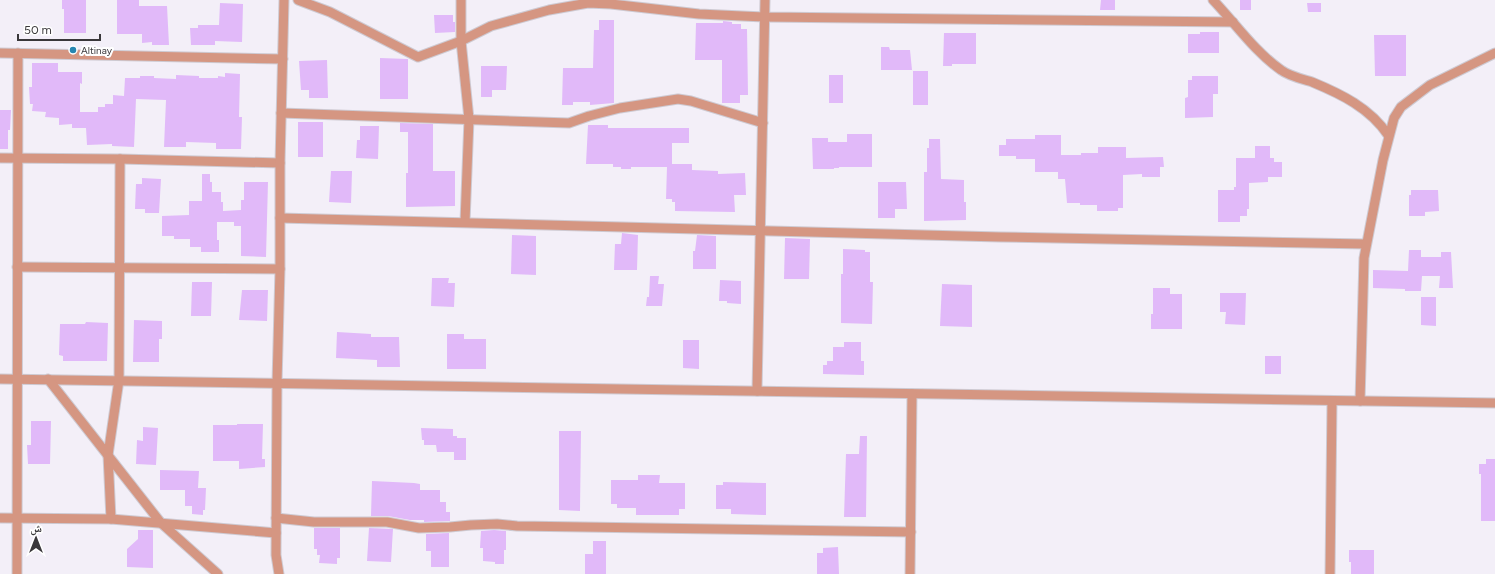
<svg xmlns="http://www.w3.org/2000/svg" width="1495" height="574" font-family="Figtree,'Noto Naskh Arabic',sans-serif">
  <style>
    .building { fill: #e1b9f9 }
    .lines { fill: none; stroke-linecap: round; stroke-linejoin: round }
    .street-casing { stroke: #cecad2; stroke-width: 11 }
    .street { stroke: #d59682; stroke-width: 9 }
    .poi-dot { fill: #2686b1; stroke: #fff; stroke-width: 1.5 }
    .labels { text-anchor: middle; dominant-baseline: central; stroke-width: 4; stroke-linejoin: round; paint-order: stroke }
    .poi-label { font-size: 10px; fill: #39373a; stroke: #fff; text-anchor: start }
  </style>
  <rect width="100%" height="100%" fill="#f3eff8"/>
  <!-- building -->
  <g class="building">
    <path d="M 62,0 L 86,0 L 86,33 L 64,33 L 64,9 L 62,9 Z"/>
    <path d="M 117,0 L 139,0 L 139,6 L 167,6 L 169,45 L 152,45 L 152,42 L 142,43 L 142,34 L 117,34 Z"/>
    <path d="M 1101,0 L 1115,0 L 1115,10 L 1100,10 Z"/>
    <rect x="1240" y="0" width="11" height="10"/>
    <path d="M 220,3 L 243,4 L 242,42 L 215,41 L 215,45 L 191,45 L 190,28 L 198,28 L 198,25 L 219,25 Z"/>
    <path d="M 1307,3 L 1321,3 L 1321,12 L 1308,12 Z"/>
    <path d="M 434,15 L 453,15 L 453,22 L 455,22 L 455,32 L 435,33 Z"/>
    <path d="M 599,20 L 614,20 L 614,103 L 590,105 L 590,102 L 573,102 L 573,105 L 562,105 L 563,68 L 593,68 L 594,30 L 599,30 Z"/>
    <path d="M 723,21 L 732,22 L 732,24 L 741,24 L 741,29 L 747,29 L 748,95 L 740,95 L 740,103 L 722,103 L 722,60 L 695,60 L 696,23 L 723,23 Z"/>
    <path d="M 1200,32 L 1219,32 L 1219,53 L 1188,53 L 1188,34 L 1200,34 Z"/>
    <path d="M 944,33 L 976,33 L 976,64 L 952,64 L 952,66 L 943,66 Z"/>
    <path d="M 1374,35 L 1406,35 L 1406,76 L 1375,76 Z"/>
    <path d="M 881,47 L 889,47 L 890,50 L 910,50 L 912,70 L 881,70 Z"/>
    <path d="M 380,58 L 408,59 L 408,99 L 380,99 Z"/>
    <path d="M 327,60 L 328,98 L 309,98 L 309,90 L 301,90 L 299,61 Z"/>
    <path d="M 32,63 L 58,63 L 58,72 L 82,72 L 82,84 L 80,83 L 80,112 L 98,112 L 98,107 L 105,107 L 105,104 L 113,104 L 113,95 L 124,96 L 125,78 L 140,78 L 140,76 L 154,76 L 154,78 L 176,79 L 176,75 L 199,76 L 199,78 L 218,78 L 218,76 L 225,77 L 225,73 L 240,74 L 239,117 L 242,117 L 241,149 L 216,149 L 216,143 L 186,142 L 186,147 L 164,147 L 166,100 L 136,99 L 134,147 L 112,146 L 112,144 L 87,145 L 86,128 L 72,128 L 72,124 L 59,125 L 59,118 L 45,117 L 46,112 L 32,111 L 33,104 L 30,104 L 29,87 L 32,87 Z"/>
    <path d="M 481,66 L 507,66 L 506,90 L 492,90 L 492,97 L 481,97 Z"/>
    <rect x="913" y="71" width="15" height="34"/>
    <rect x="829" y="75" width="14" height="28"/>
    <path d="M 1192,76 L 1218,76 L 1218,94 L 1213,94 L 1213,117 L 1185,118 L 1185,98 L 1188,97 L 1188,80 L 1192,80 Z"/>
    <path d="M 0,110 L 11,110 L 10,130 L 8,130 L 8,149 L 0,149 Z"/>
    <rect x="298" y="122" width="25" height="35"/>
    <path d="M 400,123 L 433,124 L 433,171 L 455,171 L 455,206 L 406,207 L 406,173 L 408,173 L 408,132 L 400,132 Z"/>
    <path d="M 588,125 L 608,125 L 608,128 L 689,128 L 689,143 L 672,143 L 672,164 L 692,164 L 692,170 L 718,171 L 718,174 L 745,173 L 746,195 L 734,195 L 735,212 L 675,211 L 675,202 L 672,202 L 672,199 L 666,199 L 667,167 L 631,167 L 631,169 L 621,169 L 621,167 L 613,167 L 613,164 L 586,164 Z"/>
    <path d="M 360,126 L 379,126 L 378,159 L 356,158 L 357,140 L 360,140 Z"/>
    <path d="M 847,134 L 872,134 L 872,167 L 839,167 L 839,168 L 834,168 L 834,169 L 813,169 L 812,138 L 828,138 L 828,142 L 847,142 Z"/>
    <path d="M 1035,135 L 1061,135 L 1061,155 L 1081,155 L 1081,153 L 1098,153 L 1098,147 L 1126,147 L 1126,158 L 1163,157 L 1164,167 L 1160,167 L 1160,177 L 1142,177 L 1142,174 L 1123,175 L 1123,208 L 1118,208 L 1118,211 L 1097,211 L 1097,205 L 1080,205 L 1080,203 L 1067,203 L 1065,179 L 1058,179 L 1058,172 L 1035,172 L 1035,159 L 1016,159 L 1016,156 L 999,156 L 999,145 L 1006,145 L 1006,139 L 1035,139 Z"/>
    <path d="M 929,139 L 940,139 L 941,179 L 964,180 L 964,202 L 966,202 L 966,220 L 924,221 L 924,172 L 927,172 L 927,148 L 929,148 Z"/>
    <path d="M 1255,146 L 1270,146 L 1270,158 L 1274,158 L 1274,162 L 1282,162 L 1282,177 L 1268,177 L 1268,182 L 1249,183 L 1249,209 L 1247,209 L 1247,216 L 1240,216 L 1240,222 L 1218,222 L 1218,190 L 1234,190 L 1234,187 L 1236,187 L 1236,158 L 1255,158 Z"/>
    <path d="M 331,171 L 352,171 L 351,203 L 329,202 Z"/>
    <path d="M 202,174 L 210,174 L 210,182 L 212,182 L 212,192 L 221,192 L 221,202 L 223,202 L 223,211 L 241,210 L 241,200 L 244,200 L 244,182 L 268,182 L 266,257 L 241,256 L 241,226 L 234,226 L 234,222 L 217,222 L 217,240 L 219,240 L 219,252 L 201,252 L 201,247 L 190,247 L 190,239 L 174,239 L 174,236 L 162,236 L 162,216 L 189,215 L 189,201 L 202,201 Z"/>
    <path d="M 142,178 L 161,179 L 159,213 L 145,213 L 145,209 L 135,209 L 136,184 L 142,184 Z"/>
    <path d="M 878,182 L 906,182 L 907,209 L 895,209 L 895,218 L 878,218 Z"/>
    <path d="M 1411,190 L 1438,190 L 1439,211 L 1425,212 L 1425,216 L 1409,216 L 1409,195 L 1411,195 Z"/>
    <path d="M 622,233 L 638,235 L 637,270 L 614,270 L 615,244 L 621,244 Z"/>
    <path d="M 512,235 L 536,236 L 536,275 L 511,274 Z"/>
    <path d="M 697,235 L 716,236 L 716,269 L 693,269 L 693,251 L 695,251 Z"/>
    <path d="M 785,238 L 810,239 L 809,279 L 784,279 Z"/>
    <path d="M 843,249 L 865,250 L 865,252 L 870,252 L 870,282 L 873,282 L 872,324 L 841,323 L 841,274 L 843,274 Z"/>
    <path d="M 1409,250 L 1421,250 L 1421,257 L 1441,257 L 1441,252 L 1451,252 L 1453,288 L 1439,288 L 1440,276 L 1422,276 L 1421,291 L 1405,291 L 1405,289 L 1373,288 L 1373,270 L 1408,271 Z"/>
    <path d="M 650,276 L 659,276 L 658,284 L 664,284 L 662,306 L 646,306 L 647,297 L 649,297 Z"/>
    <path d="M 432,278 L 449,278 L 448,283 L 455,283 L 454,307 L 431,306 Z"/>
    <path d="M 720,280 L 741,281 L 741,304 L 727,303 L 727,301 L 719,301 Z"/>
    <path d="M 192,282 L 212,282 L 211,316 L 191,316 Z"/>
    <path d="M 942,284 L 972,285 L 972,327 L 940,326 Z"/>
    <path d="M 1153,288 L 1170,288 L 1170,294 L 1182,294 L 1182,329 L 1151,329 L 1151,314 L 1153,314 Z"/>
    <path d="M 242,290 L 268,290 L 267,321 L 239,320 Z"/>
    <path d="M 1220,293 L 1246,293 L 1245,325 L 1225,324 L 1226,312 L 1220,312 Z"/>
    <path d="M 1421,297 L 1436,297 L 1436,326 L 1421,325 Z"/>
    <path d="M 134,320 L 162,321 L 162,339 L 159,339 L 159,362 L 133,362 Z"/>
    <path d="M 86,322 L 108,323 L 107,361 L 63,361 L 63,356 L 59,355 L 60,324 L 85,324 Z"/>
    <path d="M 337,332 L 371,334 L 371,337 L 399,337 L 400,367 L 377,367 L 377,360 L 336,358 Z"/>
    <path d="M 447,334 L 464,334 L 464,339 L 486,339 L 486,369 L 447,369 Z"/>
    <path d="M 683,340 L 699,340 L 699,369 L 683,368 Z"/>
    <path d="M 844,342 L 861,342 L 861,361 L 864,361 L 864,375 L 823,374 L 823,365 L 827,365 L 827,361 L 833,361 L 833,347 L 844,347 Z"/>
    <rect x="1265" y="356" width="16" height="18"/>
    <path d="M 31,421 L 51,421 L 50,464 L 28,464 L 27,445 L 31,445 Z"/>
    <path d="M 237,424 L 263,424 L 262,459 L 265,459 L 265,467 L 239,469 L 239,461 L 213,461 L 213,425 L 237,425 Z"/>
    <path d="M 143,427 L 158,428 L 156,465 L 136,464 L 137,440 L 143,441 Z"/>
    <path d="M 421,428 L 453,429 L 453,436 L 457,436 L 457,438 L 466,438 L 466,460 L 454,460 L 454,452 L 437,452 L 436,445 L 424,445 L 424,440 L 422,440 Z"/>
    <path d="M 559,431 L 581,431 L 580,511 L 559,510 Z"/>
    <path d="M 860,436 L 867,436 L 866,517 L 844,517 L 846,454 L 859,454 Z"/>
    <path d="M 1486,459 L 1495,459 L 1495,521 L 1481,521 L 1481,474 L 1479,474 L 1479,464 L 1486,464 Z"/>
    <path d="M 160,470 L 199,471 L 198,488 L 206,488 L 205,510 L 203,510 L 203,515 L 192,514 L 192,506 L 185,506 L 185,490 L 160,490 Z"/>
    <path d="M 638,475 L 660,475 L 659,483 L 685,483 L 685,509 L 679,509 L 679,515 L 636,515 L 636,508 L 617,508 L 617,504 L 611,504 L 611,480 L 638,480 Z"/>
    <path d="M 372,481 L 414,483 L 420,484 L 420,490 L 440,490 L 440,502 L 446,502 L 446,512 L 450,512 L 450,521 L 424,522 L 424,520 L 410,520 L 388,516 L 371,516 Z"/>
    <path d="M 723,482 L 766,483 L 766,515 L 731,514 L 731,509 L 716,509 L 716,485 L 723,485 Z"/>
    <path d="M 314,528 L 340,528 L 340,558 L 337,558 L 337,564 L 319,563 L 320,555 L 317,555 L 317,549 L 314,549 Z"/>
    <path d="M 369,528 L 393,529 L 391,562 L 367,561 Z"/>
    <path d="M 138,530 L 153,530 L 153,568 L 127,567 L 127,549 L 138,539 Z"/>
    <path d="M 494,530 L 506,531 L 506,550 L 504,550 L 504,564 L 495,564 L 495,562 L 483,561 L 483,548 L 480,548 L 481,531 Z"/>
    <path d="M 449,533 L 449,567 L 431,567 L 431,551 L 426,551 L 426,534 Z"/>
    <path d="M 593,541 L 606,541 L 606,574 L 585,574 L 585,554 L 593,554 Z"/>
    <path d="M 838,547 L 839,574 L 817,574 L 817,553 L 823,553 L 823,548 Z"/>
    <path d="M 1349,550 L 1374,550 L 1374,574 L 1351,574 L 1351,562 L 1349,562 Z"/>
  </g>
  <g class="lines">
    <defs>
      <g id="street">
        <path d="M 298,0 L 330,12 L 418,57 L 461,41 L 491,26 L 549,10 L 588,3 L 611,4 L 699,14 L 765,17 L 1233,22"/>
        <path d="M 461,0 L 461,41 L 469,119 L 465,222"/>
        <path d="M 1213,0 C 1235,23 1254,51 1281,70 C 1289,76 1302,79 1312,82 C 1341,94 1370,108 1388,135"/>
        <path d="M 0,53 L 283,59"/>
        <path d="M 281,113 L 569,123 L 589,116 L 620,108 L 678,99 L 691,101 L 763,123"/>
        <path d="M 0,158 L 120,159 L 280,163"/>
        <path d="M 280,218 L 1000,237 L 1366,244"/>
        <path d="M 17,267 L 280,269"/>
        <path d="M 0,379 L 1495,403"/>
        <path d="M 48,379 L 161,523 L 218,574"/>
        <path d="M 757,391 L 765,0"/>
        <path d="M 1360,401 L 1364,258 L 1383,160 L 1394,118 L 1401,107 L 1430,85 L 1495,53"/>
        <path d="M 0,518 L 111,519 L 276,533"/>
        <path d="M 276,518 L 314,522 L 387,522 L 419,528 L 450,527 L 471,525 L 497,524 L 517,526 L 911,532"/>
        <path d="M 111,519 L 108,455 L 119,380 L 120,159"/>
        <path d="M 17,574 L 18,53"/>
        <path d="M 279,574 L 276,555 L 277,383 L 280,269 L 280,163 L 284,0"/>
        <path d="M 910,574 L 912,394"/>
        <path d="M 1330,574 L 1332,401"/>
      </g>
    </defs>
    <!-- street casing -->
    <use href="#street" class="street-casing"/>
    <!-- street -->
    <use href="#street" class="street"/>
  </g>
  <!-- markers -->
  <circle class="poi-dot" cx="73" cy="50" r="4"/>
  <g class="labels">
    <!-- poi labels -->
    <g class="poi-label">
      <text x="81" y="50">Altinay</text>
    </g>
  </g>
  <!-- north arrow -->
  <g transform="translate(36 538)" stroke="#ffffff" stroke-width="3" paint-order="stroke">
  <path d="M0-3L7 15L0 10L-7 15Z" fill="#39373a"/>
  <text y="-6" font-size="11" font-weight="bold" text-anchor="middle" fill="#39373a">ش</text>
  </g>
  <!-- scale -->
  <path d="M18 34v6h82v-6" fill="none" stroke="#39373a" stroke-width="2"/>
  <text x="24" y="34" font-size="12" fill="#39373a" stroke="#ffffff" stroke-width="3" paint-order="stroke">50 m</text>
</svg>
